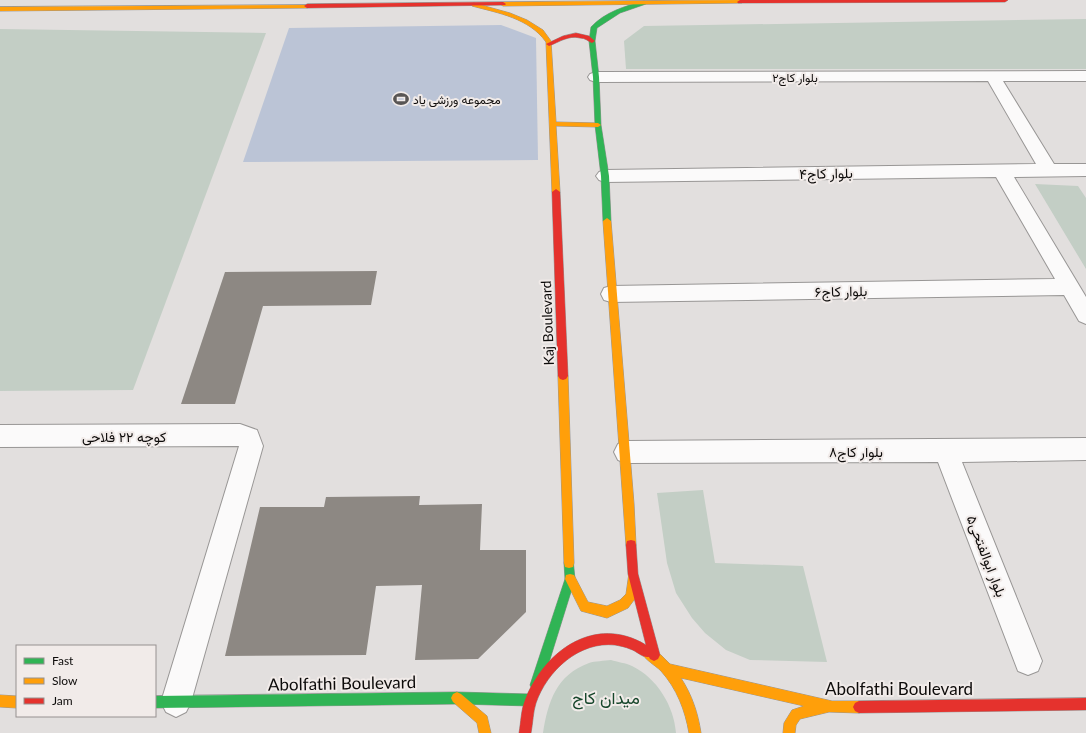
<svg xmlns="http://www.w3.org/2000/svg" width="1086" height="733" font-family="Lato,Vazirmatn,sans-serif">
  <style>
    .green { fill: #c3cec5 }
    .water { fill: #bbc4d6 }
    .building { fill: #8d8883 }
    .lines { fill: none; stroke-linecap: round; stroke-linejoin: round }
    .street-casing { stroke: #989695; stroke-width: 2 }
    .fast-casing { stroke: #989695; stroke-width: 1 }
    .slow-casing { stroke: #989695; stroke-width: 1 }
    .jam-casing { stroke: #989695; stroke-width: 1 }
    .street { fill: #fbfafa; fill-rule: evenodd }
    .fast { fill: #30b455; fill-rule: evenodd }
    .slow { fill: #ff9f0a; fill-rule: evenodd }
    .jam { fill: #e5322d; fill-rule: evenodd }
    .labels { text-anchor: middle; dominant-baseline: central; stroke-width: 4; stroke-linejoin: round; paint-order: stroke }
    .far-street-label { font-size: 12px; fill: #0d0b0a; stroke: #f1ebe9 }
    .far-poi-label { font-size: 12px; fill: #0d0b0a; stroke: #f1ebe9; text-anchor: start }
    .street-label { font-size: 14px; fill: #0d0b0a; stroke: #f1ebe9 }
    .near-street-label { font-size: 17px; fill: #0d0b0a; stroke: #f1ebe9 }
    .near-park-label { font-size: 17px; fill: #16462b; stroke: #f1ebe9 }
  </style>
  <rect width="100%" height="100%" fill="#e2dfde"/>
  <!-- green -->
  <g class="green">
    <path d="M 1086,19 L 1086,69 L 626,69 L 624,41 L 644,26 Z"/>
    <path d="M 0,29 L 266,33 L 133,390 L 0,391 Z"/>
    <path d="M 1035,184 L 1078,186 L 1086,198 L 1086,269 Z"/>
    <path d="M 703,490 L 715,563 L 803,566 L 827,662 L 750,660 L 726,650 L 705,633 L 692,618 L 676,593 L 667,563 L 657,493 Z"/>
    <path d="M 611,660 C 617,662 626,663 632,666 C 657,678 674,706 676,733 L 543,733 C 548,702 556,675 589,663 C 595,661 604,661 611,660 Z"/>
  </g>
  <!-- water -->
  <path class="water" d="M 501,25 L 536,38 L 538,160 L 243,162 L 289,28 Z"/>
  <!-- building -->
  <g class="building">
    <path d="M 377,271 L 371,305 L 263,306 L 235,404 L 181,404 L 225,272 Z"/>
    <path d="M 420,496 L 419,505 L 482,504 L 480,550 L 526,550 L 526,612 L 478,659 L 415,660 L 422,585 L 376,586 L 366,655 L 225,656 L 260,507 L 324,507 L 326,497 Z"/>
  </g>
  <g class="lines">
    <defs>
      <g id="street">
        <path d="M 1086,71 L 1086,81 L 1003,81 L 1054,164 L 1086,164 L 1086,176 L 1014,177 L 1086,297 L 1086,324 L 1079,321 L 1064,295 L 611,302 L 604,300 L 601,294 L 604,288 L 611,286 L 1055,279 L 996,177 L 605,182 L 599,180 L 596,176 L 599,172 L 605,170 L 1036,164 L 988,81 L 596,82 L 590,80 L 588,77 L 590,74 L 596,72 Z"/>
        <path d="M 240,424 L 257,430 L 263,446 L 191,702 L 186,712 L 176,717 L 166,712 L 161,702 L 239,446 L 0,447 L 0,425 Z"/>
        <path d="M 1086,438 L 1086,460 L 962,462 L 1042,661 L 1038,671 L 1028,675 L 1018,671 L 938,462 L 626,463 L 618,460 L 614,452 L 618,444 L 626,441 Z"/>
      </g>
      <g id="fast">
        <path d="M 644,1 L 646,2 L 646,4 L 620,13 L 597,28 L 595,41 L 599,77 L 601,125 L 609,176 L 611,221 L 607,224 L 603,221 L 601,176 L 595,125 L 593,77 L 589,41 L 591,27 C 605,12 625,6 644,1 Z"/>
        <path d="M 569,558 L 573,559 L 575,579 L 542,685 L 540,689 L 536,691 L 532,689 L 530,685 L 565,579 L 564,563 L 565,559 Z"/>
        <path d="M 457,692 L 530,694 L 534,696 L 536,700 L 534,704 L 530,706 L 457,704 L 155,708 L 155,696 Z"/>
      </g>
      <g id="slow">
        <path d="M 740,0 L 743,2 L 742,3 L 503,6 L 500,4 L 503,2 Z"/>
        <path d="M 474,3 L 510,13 L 527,20 L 543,30 L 551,41 L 556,122 L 598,123 L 601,125 L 598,127 L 556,126 L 560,192 L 559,194 L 556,195 L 552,192 L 546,42 C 529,18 498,13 472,6 L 472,4 Z"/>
        <path d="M 309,5 L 309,7 L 307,8 L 0,11 L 0,7 Z"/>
        <path d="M 607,218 L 611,221 L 634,504 L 636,545 L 635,549 L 631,550 L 627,549 L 626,545 L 603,221 Z"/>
        <path d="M 563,372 L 566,373 L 568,376 L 574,563 L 573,567 L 569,568 L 565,567 L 564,563 L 558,376 L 560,373 Z"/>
        <path d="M 633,572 L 637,573 L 638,577 L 637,596 L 628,608 L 607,618 L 581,611 L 565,579 L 566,575 L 570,574 L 574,575 L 588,602 L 607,606 L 620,600 L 626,594 L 629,573 Z"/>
        <path d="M 647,646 L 661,655 L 670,664 L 832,701 L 859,701 L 863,703 L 865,707 L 863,711 L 859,713 L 829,712 L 800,719 L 796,725 L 795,733 L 783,733 L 784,723 L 792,710 L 804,706 L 681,678 C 692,695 698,713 701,733 L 689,733 C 685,710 677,689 661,671 C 655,665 645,660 641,652 L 643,648 Z"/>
        <path d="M 457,692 L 461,694 L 487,716 L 491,733 L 479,733 L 477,723 L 453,702 L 451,698 L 453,694 Z"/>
        <path d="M 0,695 L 17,696 L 17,708 L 0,707 Z"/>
      </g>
      <g id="jam">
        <path d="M 740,0 L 1008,0 L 1005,2 L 738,3 L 737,2 Z"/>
        <path d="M 503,2 L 506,4 L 505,5 L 307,8 L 304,6 L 307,4 Z"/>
        <path d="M 576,33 L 589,36 L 595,41 L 592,43 C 588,41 585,38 580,38 C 569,35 559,42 549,46 L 546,44 L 563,36 Z"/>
        <path d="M 556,189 L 560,192 L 568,376 L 566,379 L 563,380 L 560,379 L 558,376 L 552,192 Z"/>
        <path d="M 631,540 L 635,541 L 636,545 L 638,574 L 660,655 L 658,659 L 654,661 L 650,659 L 649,657 C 642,658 637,651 630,649 C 626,647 620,646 615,645 C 579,641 547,671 536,703 C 533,712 533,723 531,733 L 519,733 C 521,722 521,710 525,700 C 544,651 595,614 646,645 L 628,574 L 626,545 L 627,541 Z"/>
        <path d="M 1086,698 L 1086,710 L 859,713 L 855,711 L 853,707 L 855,703 L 859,701 Z"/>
      </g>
    </defs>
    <!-- street casing -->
    <use href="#street" class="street-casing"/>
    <!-- fast casing -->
    <use href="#fast" class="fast-casing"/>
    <!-- slow casing -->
    <use href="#slow" class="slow-casing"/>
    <!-- jam casing -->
    <use href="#jam" class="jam-casing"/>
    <!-- street -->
    <use href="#street" class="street"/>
    <!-- fast -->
    <use href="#fast" class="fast"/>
    <!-- slow -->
    <use href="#slow" class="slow"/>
    <!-- jam -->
    <use href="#jam" class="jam"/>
  </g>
  <!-- icons -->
  <defs>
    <symbol id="stadium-bare" viewBox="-9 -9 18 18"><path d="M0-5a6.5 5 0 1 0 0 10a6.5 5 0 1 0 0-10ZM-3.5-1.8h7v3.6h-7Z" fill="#585554" stroke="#f1ebe9" stroke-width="2.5" paint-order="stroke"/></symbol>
  </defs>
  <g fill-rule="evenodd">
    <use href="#stadium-bare" x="390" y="88" width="22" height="22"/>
  </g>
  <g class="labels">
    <!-- far-street labels -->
    <g class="far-street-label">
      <text x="795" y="77">بلوار کاج۲</text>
    </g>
    <!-- far-poi labels -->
    <g class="far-poi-label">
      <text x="413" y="99">مجموعه ورزشی یاد</text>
    </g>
    <!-- street labels -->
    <g class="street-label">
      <text transform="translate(826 173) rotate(-1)">بلوار کاج۴</text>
      <text transform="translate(841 291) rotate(-1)">بلوار کاج۶</text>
      <text transform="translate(547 323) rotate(-92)">Kaj Boulevard</text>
      <text x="124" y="436">کوچه ۲۲ فلاحی</text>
      <text x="856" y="451">بلوار کاج۸</text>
      <text transform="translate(987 556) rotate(69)">۵بلوار ابوالفتحی</text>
    </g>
    <!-- near-street labels -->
    <g class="near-street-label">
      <text transform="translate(342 683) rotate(-1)">Abolfathi Boulevard</text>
      <text x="899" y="688">Abolfathi Boulevard</text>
    </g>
    <!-- near-park labels -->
    <g class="near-park-label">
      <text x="606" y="697">میدان کاج</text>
    </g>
  </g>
  <!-- legend -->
  <rect x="16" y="645" width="140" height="72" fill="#f1ebe9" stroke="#969190"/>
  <rect x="24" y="658" width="20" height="6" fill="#30b455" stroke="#969190"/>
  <text x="52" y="665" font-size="12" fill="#0d0b0a">Fast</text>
  <rect x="24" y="678" width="20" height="6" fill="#ff9f0a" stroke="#969190"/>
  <text x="52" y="685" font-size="12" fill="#0d0b0a">Slow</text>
  <rect x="24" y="698" width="20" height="6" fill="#e5322d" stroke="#969190"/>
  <text x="52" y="705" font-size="12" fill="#0d0b0a">Jam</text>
</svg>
